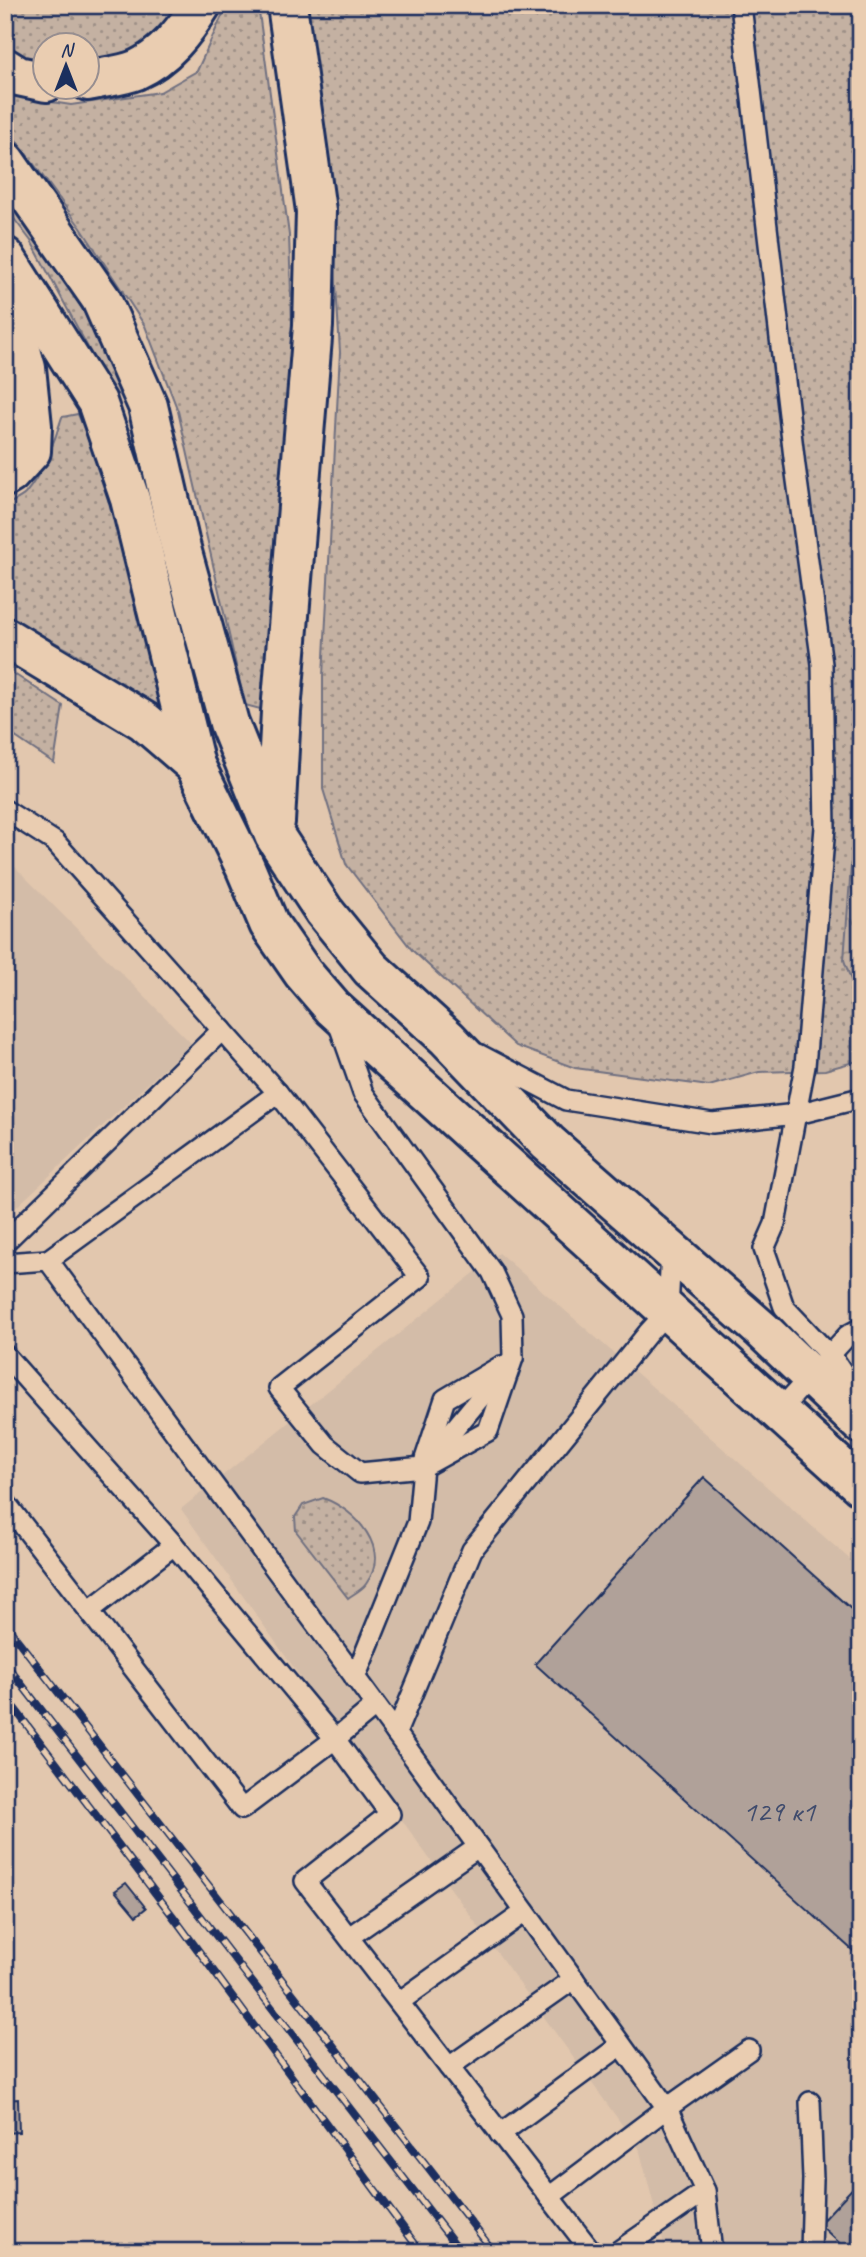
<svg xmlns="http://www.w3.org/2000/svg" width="866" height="2257" font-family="Caveat,sans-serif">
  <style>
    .built { fill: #d3bca8 }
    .grass { fill: url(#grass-dots); stroke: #707080; stroke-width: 2 }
    .forest { fill: url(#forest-crowns); stroke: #707080; stroke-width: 2 }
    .building { fill: #b0a199; stroke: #1b2f5e; stroke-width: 2 }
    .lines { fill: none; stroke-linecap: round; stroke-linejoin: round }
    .lane-casing { stroke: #1b2f5e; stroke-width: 24 }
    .primary-casing { stroke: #1b2f5e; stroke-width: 44 }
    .highway-casing { stroke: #1b2f5e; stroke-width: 44 }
    .lane { stroke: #eacdb1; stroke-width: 19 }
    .primary { stroke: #eacdb1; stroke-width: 38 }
    .highway { stroke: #eacdb1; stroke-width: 38 }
    .rail-casing { stroke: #1b2f5e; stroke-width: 8 }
    .rail { stroke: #eacdb1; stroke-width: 5; stroke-dasharray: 16; stroke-linecap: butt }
    .labels { text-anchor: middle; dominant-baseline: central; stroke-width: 7; stroke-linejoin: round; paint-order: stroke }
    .number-label { font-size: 30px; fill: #404c6d }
  </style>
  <defs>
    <pattern id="grass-dots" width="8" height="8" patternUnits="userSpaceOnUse" patternTransform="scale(1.75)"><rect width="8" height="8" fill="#c4b1a2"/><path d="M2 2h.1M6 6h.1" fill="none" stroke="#9e9087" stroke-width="1.8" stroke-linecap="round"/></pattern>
    <pattern id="forest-crowns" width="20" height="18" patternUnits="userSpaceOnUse" patternTransform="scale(1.75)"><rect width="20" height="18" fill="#c4b1a2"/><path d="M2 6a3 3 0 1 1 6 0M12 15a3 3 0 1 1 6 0" fill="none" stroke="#9e9087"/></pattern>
  </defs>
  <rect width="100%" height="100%" fill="#e2c7ae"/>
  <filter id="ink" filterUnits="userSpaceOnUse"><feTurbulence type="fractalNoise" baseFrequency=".0143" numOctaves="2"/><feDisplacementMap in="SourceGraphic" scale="14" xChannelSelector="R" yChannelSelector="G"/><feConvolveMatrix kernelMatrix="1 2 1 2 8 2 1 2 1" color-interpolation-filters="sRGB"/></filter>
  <g filter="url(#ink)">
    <!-- built -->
    <g class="built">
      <path d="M 5,857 L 191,1043 L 9,1214 L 5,1211 Z"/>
      <path d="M 499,1253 L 861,1569 L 861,2252 L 666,2252 L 639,2148 L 451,1889 L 181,1509 Z"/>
    </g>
    <!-- grass -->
    <g class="grass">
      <path d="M 5,5 L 183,5 C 175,15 167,26 158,35 C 138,52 112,58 88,65 L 88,46 L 46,46 L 45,65 L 5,51 Z"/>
      <path d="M 227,5 L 258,5 L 289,235 L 292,322 L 285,448 L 264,710 L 245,705 L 178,411 L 145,326 L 81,228 L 5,125 L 5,95 L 71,105 L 160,92 L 197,71 Z"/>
      <path d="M 298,5 L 861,5 L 861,1060 L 825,1070 L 759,1072 L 709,1086 L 575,1068 L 516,1046 L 412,950 L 346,864 L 323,789 L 323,676 L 340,352 L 331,200 Z"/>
      <path d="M 5,193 L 54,262 L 84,312 L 120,392 L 115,398 L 31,241 L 5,207 Z"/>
      <path d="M 78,414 L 105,477 L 168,715 L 73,652 L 5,616 L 5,506 C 11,502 20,499 25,494 C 42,474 55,441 62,417 Z"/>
      <path d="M 5,668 L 63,706 L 54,763 L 5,730 Z"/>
      <path d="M 323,1498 C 356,1510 392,1549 366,1584 C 362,1590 353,1594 348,1598 L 296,1531 L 295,1517 L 303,1505 Z"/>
    </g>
    <!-- forest -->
    <path class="forest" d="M 861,732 L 861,994 L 855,991 L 844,960 Z"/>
    <!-- building -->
    <g class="building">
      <path d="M 704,1477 L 861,1618 L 861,1958 L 535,1664 Z"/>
      <path d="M 126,1883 L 146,1908 L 136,1916 L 115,1891 Z"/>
      <path d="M 18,2099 L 19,2132 L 5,2133 L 5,2100 Z"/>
      <path d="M 861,2179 L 861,2252 L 849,2252 L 819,2224 Z"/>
    </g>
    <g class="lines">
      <defs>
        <g id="lane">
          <path d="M 741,5 L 795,466 L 822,664 L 825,827 L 805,1066 L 775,1224 L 764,1249 L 784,1307 L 835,1361 L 861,1400"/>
          <path d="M 5,810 L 55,842 L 278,1093"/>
          <path d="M 338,1022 L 363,1093 L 492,1272 L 512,1315 L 513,1358 L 423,1467 L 418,1522 L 355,1678"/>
          <path d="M 478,1054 L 566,1100 L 712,1123 L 797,1114 L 861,1098"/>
          <path d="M 5,1242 L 222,1030"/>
          <path d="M 5,1263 L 48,1260"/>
          <path d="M 5,1355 L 174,1545 L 89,1611"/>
          <path d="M 513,1358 L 488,1431 L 423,1467 L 360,1473 L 325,1445 L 279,1388 L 420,1277 L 278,1093 L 48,1260 L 396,1733 L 667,2108 L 705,2191 L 712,2252"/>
          <path d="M 779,1411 L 848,1335 L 861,1328"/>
          <path d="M 425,1459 L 445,1399 L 501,1366"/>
          <path d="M 5,1502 L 242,1809 L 335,1739 L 174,1545"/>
          <path d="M 375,1706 L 335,1739 L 390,1814 L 305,1881 L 592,2252"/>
          <path d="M 396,1733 L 472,1550 L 648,1333 L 668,1311 L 671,1251"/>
          <path d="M 349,1937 L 478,1847"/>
          <path d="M 399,2002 L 525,1912"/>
          <path d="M 449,2067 L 574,1979"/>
          <path d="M 810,2102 L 813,2179 L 811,2252"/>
          <path d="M 500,2134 L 621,2045"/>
          <path d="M 549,2197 L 667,2108 L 749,2050"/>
          <path d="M 617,2252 L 705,2191"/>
        </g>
        <g id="primary">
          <path d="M 5,161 L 101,299 L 148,406 L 179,541 L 229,723 L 274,835 L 324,911 L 371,969 L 447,1038 L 548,1143 L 762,1330 L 861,1424"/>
          <path d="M 5,257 L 97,402 L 130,499 L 195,765 L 245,867 L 269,924 L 303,973 L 333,1008 L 861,1486"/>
          <path d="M 275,822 L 281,712 L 313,326 L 316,211 L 287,5"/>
        </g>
        <g id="highway">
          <path d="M 5,68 L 18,76 L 46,82"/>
          <path d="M 88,81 C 103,77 121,76 136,70 C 165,57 185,31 201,5"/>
          <path d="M 5,293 L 26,368 L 32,426 L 31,451 L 10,474 L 5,477"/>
          <path d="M 5,637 L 144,721 L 195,765"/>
        </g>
      </defs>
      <!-- lane casing -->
      <use href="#lane" class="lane-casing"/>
      <!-- primary casing -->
      <use href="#primary" class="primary-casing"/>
      <!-- highway casing -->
      <use href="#highway" class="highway-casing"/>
      <!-- lane -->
      <use href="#lane" class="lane"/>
      <!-- primary -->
      <use href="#primary" class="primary"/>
      <!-- highway -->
      <use href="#highway" class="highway"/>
      <defs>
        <g id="rail">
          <path d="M 5,1624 L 494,2252"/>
          <path d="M 5,1663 L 461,2252"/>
          <path d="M 5,1696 L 175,1919 L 421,2252"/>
        </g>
      </defs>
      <!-- rail casing -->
      <use href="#rail" class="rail-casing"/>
      <!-- rail -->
      <use href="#rail" class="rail"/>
    </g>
  </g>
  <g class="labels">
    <!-- number labels -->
    <g class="number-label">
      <text x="779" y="1811">129 к1</text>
    </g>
  </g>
  <!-- margin -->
  <rect width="866" height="2257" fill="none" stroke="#eacdb1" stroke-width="28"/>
  <rect x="14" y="14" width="838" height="2229" fill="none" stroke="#1b2f5e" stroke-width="2.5" filter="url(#ink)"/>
  <!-- north arrow -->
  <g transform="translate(66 66)"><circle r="33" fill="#eacdb1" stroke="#978e90" stroke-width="2"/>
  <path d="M0-5L12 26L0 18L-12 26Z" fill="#1b2f5e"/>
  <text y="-10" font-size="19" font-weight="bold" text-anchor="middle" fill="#1b2f5e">N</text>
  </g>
</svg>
